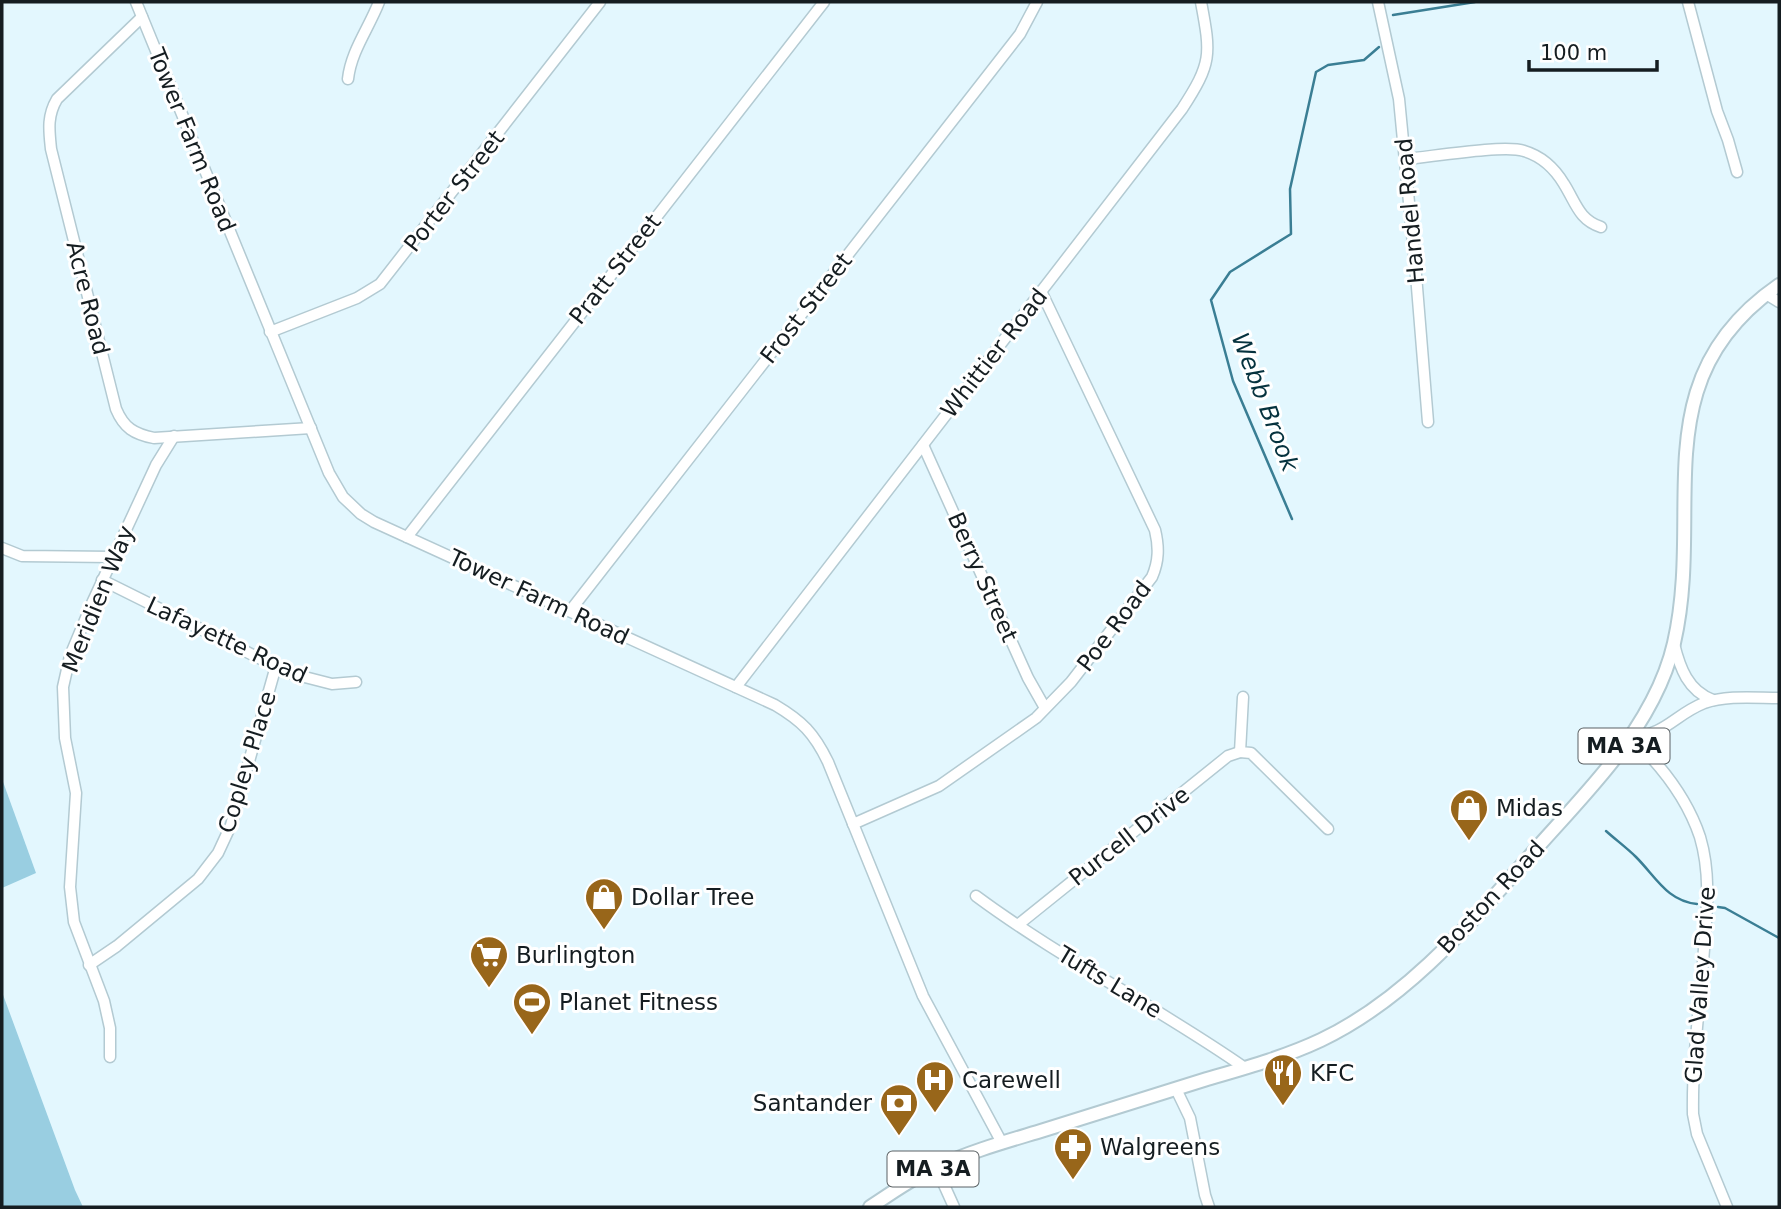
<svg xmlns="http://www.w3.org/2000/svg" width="1781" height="1209" font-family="'DejaVu Sans',sans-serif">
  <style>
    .green { fill: #99cee1 }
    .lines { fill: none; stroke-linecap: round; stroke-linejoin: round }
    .stream { stroke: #3a7e94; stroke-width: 2.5 }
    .minor-casing { stroke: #b3cad2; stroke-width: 13 }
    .major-casing { stroke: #b3cad2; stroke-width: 16 }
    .minor { stroke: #fff; stroke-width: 10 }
    .major { stroke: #fff; stroke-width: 12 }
    .labels { text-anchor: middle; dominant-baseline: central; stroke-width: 6; stroke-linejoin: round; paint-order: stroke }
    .shield { fill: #fff; stroke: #5b6164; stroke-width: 2 }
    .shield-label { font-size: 21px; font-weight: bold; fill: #151d21 }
    .street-label { font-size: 23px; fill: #151d21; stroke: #fff }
    .poi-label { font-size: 23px; fill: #151d21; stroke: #fff; text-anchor: start }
    .water-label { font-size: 24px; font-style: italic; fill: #05323e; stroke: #fff }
  </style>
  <rect width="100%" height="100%" fill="#e3f7fe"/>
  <!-- green -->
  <g class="green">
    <path d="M 2,779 L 36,873 L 2,888 Z"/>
    <path d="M 2,992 L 75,1190 L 83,1207 L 2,1207 Z"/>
  </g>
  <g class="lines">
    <!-- stream -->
    <g class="stream">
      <path d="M 1393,15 L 1475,2"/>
      <path d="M 1292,519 L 1233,381 L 1211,300 L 1230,272 L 1291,234 L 1290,189 L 1316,72 L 1328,65 L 1364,60 L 1379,47"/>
      <path d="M 1606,831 C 1616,840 1627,848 1636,857 C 1656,877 1667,901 1697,904"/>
      <path d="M 1718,907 L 1725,908 L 1779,938"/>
    </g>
    <defs>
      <g id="minor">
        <path d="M 136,2 L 329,473 L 343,497 L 361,514 L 374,522 L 775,705 C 802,721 814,733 828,762 L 923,996 L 1002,1143"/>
        <path d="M 1378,2 L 1399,99 L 1416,275 L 1428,422"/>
        <path d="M 1688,2 L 1717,111 L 1728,140 L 1737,172"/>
        <path d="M 142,17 L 57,99 C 47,116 49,130 51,149 L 116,409 C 124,428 134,434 154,438 L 311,428"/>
        <path d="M 348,79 C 351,51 369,28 379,2"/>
        <path d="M 1406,159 C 1430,157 1505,144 1524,151 C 1541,156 1555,169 1564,184 C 1576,203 1579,220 1601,227"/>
        <path d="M 1766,294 L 1779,302"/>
        <path d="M 270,332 L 357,298 L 380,284 L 600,2"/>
        <path d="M 923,445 L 1028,678 L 1045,708"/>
        <path d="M 407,537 L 824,2"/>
        <path d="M 2,548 L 22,556 L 113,557"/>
        <path d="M 102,580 L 289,673 L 332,684 L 356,682"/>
        <path d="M 570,611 L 1020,34 L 1037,2"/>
        <path d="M 1674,644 C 1680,668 1688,691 1713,700"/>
        <path d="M 736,687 L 1182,109 C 1212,63 1211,55 1201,2"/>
        <path d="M 1243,697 L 1240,752 L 1251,753 L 1328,829"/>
        <path d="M 1631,737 C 1661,765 1687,798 1700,837 C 1711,874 1707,911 1704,949 C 1700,1003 1692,1059 1693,1114 L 1697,1134 L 1727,1207"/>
        <path d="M 1631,737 C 1666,735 1674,715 1704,703 C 1727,695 1755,698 1779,698"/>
        <path d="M 853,824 L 939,786 L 1036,718 L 1071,682 L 1152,577 C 1159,561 1159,547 1155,530 L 1041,291"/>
        <path d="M 976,896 C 1061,959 1158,1007 1245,1068"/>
        <path d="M 1019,924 L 1228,756 L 1240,752"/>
        <path d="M 89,965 L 117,946 L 198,879 L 218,853 L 231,825 L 276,666"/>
        <path d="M 110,1057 L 110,1028 L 104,1001 L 74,922 L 70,887 L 76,793 L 65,738 L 63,687 L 70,656 L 93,601 L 156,465 L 174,436"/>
        <path d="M 1176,1089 L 1190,1118 L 1205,1195 L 1209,1207"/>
        <path d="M 936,1167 L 954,1207"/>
      </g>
      <path id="major" d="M 870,1207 C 892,1193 913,1177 937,1167 C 971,1151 1008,1141 1044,1130 C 1099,1113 1153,1096 1207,1079 C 1245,1068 1285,1057 1321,1040 C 1405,1000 1468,926 1528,858 C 1556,826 1586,795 1612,762 C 1640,726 1664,687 1674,643 C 1705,508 1641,380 1779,285"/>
    </defs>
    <!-- minor casing -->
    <use href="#minor" class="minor-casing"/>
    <!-- major casing -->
    <use href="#major" class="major-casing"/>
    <!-- minor -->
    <use href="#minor" class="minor"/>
    <!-- major -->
    <use href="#major" class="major"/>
  </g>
  <!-- icons -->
  <defs>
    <symbol id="shop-pin" viewBox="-11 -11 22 30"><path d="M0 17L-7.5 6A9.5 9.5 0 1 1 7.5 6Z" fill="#98661a" stroke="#fff"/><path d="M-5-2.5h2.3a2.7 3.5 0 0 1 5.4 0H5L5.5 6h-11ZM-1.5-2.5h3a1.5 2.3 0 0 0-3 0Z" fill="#fff"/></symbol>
    <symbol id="supermarket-pin" viewBox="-11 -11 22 30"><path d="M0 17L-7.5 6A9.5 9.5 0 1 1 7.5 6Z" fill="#98661a" stroke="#fff"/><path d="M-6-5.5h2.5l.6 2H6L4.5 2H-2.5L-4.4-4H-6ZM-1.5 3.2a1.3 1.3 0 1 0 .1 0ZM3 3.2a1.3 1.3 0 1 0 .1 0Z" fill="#fff"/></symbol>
    <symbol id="stadium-pin" viewBox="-11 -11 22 30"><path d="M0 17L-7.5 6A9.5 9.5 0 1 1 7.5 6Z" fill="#98661a" stroke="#fff"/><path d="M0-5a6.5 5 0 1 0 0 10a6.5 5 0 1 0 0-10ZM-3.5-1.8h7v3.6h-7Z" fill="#fff"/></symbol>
    <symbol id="restaurant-pin" viewBox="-11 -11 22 30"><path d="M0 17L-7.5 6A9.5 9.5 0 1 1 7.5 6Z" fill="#98661a" stroke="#fff"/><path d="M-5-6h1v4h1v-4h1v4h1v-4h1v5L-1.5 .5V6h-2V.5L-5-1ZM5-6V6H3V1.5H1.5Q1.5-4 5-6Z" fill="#fff"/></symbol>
    <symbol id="hospital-pin" viewBox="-11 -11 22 30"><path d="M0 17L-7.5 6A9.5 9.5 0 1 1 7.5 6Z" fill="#98661a" stroke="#fff"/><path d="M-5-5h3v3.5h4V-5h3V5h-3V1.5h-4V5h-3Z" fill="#fff"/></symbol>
    <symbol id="bank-pin" viewBox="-11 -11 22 30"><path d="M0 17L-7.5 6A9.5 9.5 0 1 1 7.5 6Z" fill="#98661a" stroke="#fff"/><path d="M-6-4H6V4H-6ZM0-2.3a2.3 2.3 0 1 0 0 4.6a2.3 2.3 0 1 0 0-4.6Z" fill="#fff"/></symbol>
    <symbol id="pharmacy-pin" viewBox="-11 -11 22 30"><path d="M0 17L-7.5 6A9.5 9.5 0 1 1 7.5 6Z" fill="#98661a" stroke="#fff"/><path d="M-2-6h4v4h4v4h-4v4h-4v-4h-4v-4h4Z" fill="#fff"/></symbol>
  </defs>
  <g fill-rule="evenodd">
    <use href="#shop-pin" x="1447" y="786" width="44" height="60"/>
    <use href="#shop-pin" x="582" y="875" width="44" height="60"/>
    <use href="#supermarket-pin" x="467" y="933" width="44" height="60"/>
    <use href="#stadium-pin" x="510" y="980" width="44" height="60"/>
    <use href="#restaurant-pin" x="1261" y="1051" width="44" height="60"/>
    <use href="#hospital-pin" x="913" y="1058" width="44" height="60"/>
    <use href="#bank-pin" x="877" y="1081" width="44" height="60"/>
    <use href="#pharmacy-pin" x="1051" y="1125" width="44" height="60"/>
  </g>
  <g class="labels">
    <!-- shield labels -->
    <g class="shield">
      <rect x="1578.5" y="728.5" width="91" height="35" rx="5"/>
      <rect x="887.5" y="1151.5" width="91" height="35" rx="5"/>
    </g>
    <g class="shield-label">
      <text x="1624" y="746">MA 3A</text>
      <text x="933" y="1169">MA 3A</text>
    </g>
    <!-- street labels -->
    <g class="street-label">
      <text transform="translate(192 140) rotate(68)">Tower Farm Road</text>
      <text transform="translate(454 191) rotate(-52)">Porter Street</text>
      <text transform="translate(1410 211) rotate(-95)">Handel Road</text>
      <text transform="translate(615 269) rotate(-52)">Pratt Street</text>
      <text transform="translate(88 298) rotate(76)">Acre Road</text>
      <text transform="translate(806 308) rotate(-52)">Frost Street</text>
      <text transform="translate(994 353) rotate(-52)">Whittier Road</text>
      <text transform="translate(983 577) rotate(66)">Berry Street</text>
      <text transform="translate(539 597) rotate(25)">Tower Farm Road</text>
      <text transform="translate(98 599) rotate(-68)">Meridien Way</text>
      <text transform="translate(1114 626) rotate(-53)">Poe Road</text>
      <text transform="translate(227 640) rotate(25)">Lafayette Road</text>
      <text transform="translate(247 762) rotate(-73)">Copley Place</text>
      <text transform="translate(1129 836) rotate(-38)">Purcell Drive</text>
      <text transform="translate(1491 897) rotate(-47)">Boston Road</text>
      <text transform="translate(1110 982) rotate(31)">Tufts Lane</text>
      <text transform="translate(1700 985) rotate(-86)">Glad Valley Drive</text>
    </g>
    <!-- poi labels -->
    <g class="poi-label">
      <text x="1496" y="808">Midas</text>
      <text x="631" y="897">Dollar Tree</text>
      <text x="516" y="955">Burlington</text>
      <text x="559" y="1002">Planet Fitness</text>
      <text x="1310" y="1073">KFC</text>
      <text x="962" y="1080">Carewell</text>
      <text x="872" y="1103" text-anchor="end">Santander</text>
      <text x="1100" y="1147">Walgreens</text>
    </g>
    <!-- water labels -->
    <g class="water-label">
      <text transform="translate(1265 402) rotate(69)">Webb Brook</text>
    </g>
  </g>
  <!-- border -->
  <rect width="1781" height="1209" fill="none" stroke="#151d21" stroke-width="7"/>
  <!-- scale -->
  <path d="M1529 60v10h128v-10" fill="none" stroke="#151d21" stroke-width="3.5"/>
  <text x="1540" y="60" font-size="21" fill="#151d21" stroke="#ffffff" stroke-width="5" paint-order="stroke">100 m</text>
</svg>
